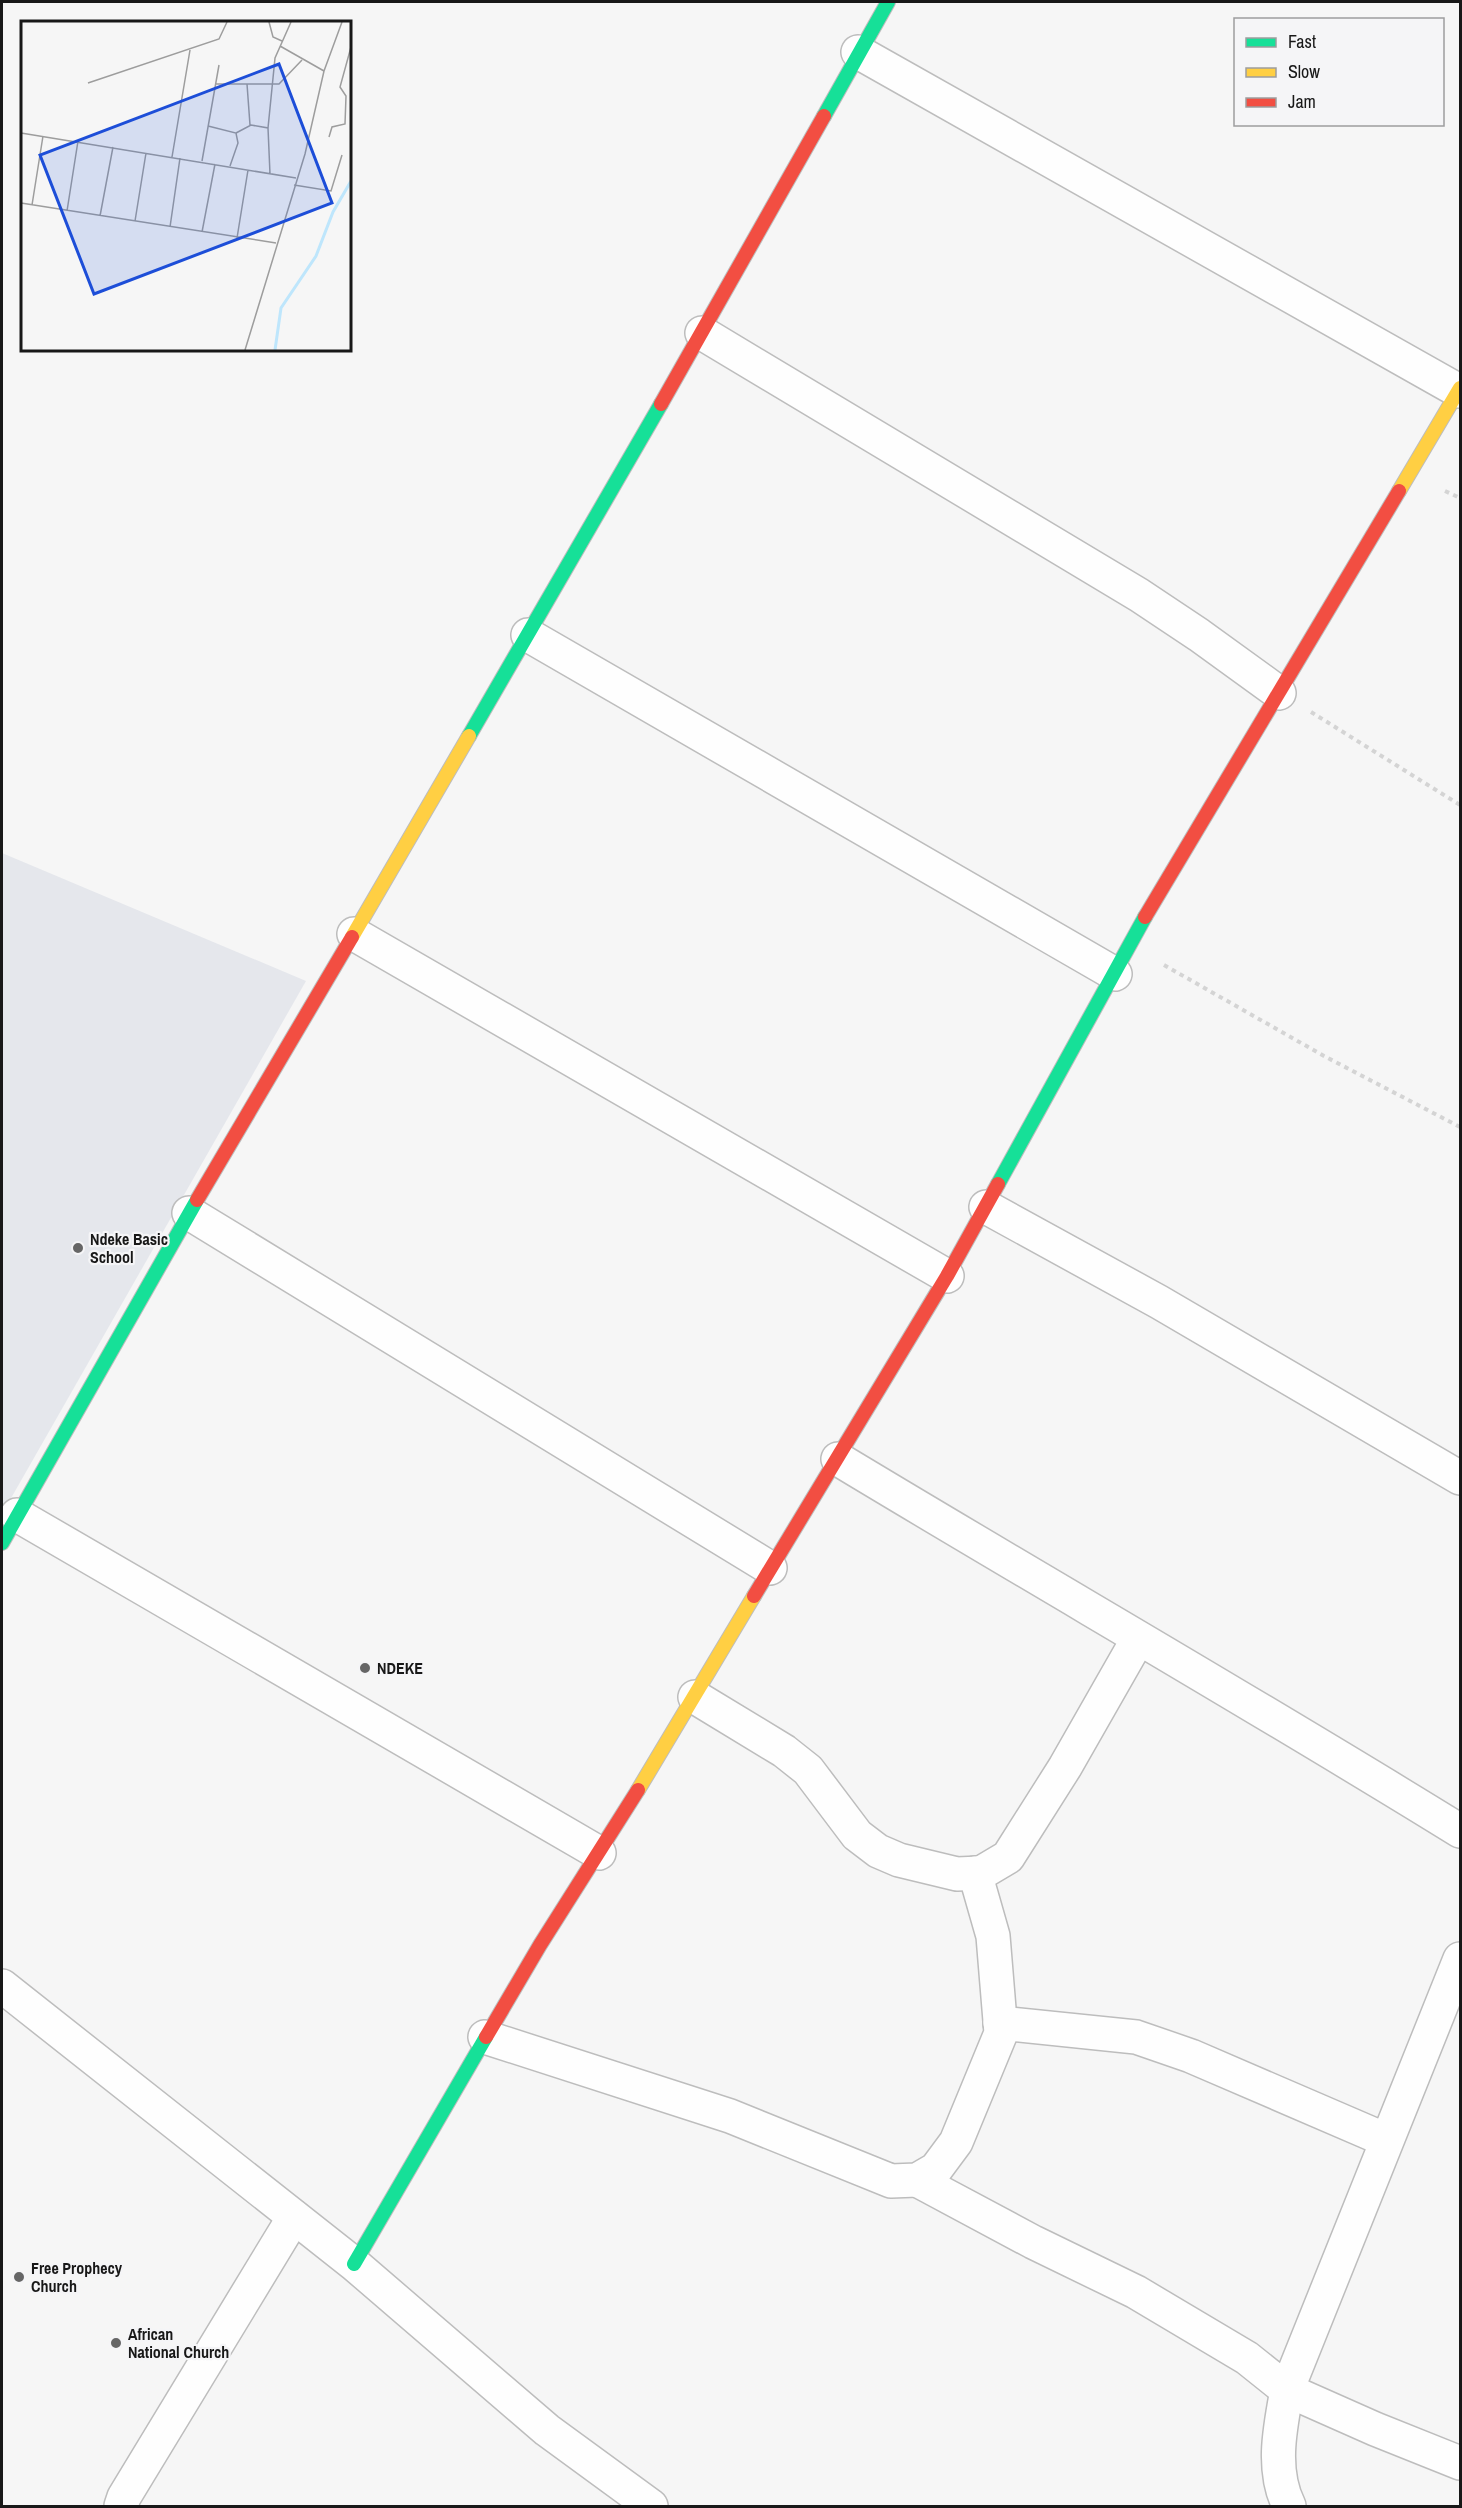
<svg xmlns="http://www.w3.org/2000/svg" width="1462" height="2508" font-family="'Archivo Narrow',sans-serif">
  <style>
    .built { fill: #e5e7ec }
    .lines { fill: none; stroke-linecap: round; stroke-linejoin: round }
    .street-casing { stroke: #bdbdbd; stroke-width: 36 }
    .fast-casing { stroke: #bdbdbd; stroke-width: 16 }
    .slow-casing { stroke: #bdbdbd; stroke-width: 16 }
    .jam-casing { stroke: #bdbdbd; stroke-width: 16 }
    .path { stroke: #d4d4d4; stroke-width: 4; stroke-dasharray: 4.5 4.5; stroke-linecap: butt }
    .street { stroke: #fefefe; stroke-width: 33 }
    .fast { stroke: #16e098; stroke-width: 14 }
    .slow { stroke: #ffcf43; stroke-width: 14 }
    .jam { stroke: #f24e42; stroke-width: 14 }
    .poi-dot { fill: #666; stroke: #f5f5f7; stroke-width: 2 }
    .labels { text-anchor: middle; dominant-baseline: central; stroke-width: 4.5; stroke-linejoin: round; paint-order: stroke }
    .poi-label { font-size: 16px; font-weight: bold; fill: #181818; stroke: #f5f5f7; text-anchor: start }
    .inset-river { fill: none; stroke: #bee6fc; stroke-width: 3 }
    .inset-road { fill: none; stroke: #9d9d9d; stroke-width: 1.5 }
    .view { fill: #1d4ed8; fill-opacity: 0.15; stroke: #1d4ed8; stroke-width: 3 }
    .inset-edge { fill: none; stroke: #181818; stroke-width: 3 }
  </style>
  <rect width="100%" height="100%" fill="#f6f6f6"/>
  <!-- built -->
  <path class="built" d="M 2,853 L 306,981 L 2,1514 Z"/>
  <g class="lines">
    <defs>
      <g id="street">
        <path d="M 858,52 L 1459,391"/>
        <path d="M 702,333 L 1139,595 L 1199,635 L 1279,693"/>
        <path d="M 528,635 L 1115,974"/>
        <path d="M 354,934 L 947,1276"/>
        <path d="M 986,1207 L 1159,1302 L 1460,1478"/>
        <path d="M 189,1213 L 770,1568"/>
        <path d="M 838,1459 C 1045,1584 1255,1704 1460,1831"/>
        <path d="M 17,1515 L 599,1853"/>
        <path d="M 695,1697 L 784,1751 L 808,1770 L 857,1835 L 878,1851 L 899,1860 L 957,1874 L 981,1873 L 1008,1857 L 1065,1767 L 1138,1639"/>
        <path d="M 2,1986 L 354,2264 L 547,2430 L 651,2506"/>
        <path d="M 1000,2023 L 1136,2037 L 1191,2056 L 1386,2140"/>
        <path d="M 485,2037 L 730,2116 L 891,2181 L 917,2180 L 936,2169 L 956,2142 L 1001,2033 L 993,1936 L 975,1873"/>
        <path d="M 917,2180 L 1033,2242 L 1136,2292 L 1247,2358 L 1287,2390 L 1375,2429 L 1460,2463"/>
        <path d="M 121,2506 L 124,2497 L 294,2217"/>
        <path d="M 1289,2506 C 1271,2470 1280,2428 1287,2390 L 1460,1959"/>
      </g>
      <g id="fast">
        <path d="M 824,116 L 888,2"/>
        <path d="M 469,736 L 661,404"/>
        <path d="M 998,1184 L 1145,917"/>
        <path d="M 2,1543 L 197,1200"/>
        <path d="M 354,2264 L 486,2037"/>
      </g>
      <g id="slow">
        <path d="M 1399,491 L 1460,388"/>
        <path d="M 352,937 L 469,736"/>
        <path d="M 638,1790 L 754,1596"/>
      </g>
      <g id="jam">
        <path d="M 661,404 L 824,116"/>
        <path d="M 1145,917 L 1399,491"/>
        <path d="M 197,1200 L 352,937"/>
        <path d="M 754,1596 L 947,1276 L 998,1184"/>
        <path d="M 486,2037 L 540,1945 L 638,1790"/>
      </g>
    </defs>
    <!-- street casing -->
    <use href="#street" class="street-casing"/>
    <!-- fast casing -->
    <use href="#fast" class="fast-casing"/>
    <!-- slow casing -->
    <use href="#slow" class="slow-casing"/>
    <!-- jam casing -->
    <use href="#jam" class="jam-casing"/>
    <!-- path -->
    <g class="path">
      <path d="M 1445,491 L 1460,498"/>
      <path d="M 1311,712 L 1460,805"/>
      <path d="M 1164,965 L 1324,1056 L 1460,1127"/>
    </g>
    <!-- street -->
    <use href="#street" class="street"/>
    <!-- fast -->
    <use href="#fast" class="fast"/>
    <!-- slow -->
    <use href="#slow" class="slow"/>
    <!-- jam -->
    <use href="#jam" class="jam"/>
  </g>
  <!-- markers -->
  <g class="poi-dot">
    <circle cx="78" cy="1248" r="6"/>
    <circle cx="365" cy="1668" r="6"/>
    <circle cx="19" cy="2277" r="6"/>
    <circle cx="116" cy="2343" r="6"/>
  </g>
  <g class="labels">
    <!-- poi labels -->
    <g class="poi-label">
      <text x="90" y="1239">Ndeke Basic<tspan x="90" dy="18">School</tspan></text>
      <text x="377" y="1668">NDEKE</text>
      <text x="31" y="2268">Free Prophecy<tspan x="31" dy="18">Church</tspan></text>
      <text x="128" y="2334">African<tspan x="128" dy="18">National Church</tspan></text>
    </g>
  </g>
  <!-- overview -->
  <g transform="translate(21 21)">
    <rect width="330" height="330" fill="#f6f6f6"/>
    <path class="inset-river" d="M 254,329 L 260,287 L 295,235 L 312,191 L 330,160"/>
    <path class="inset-road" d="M 248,1 L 252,16 L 261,20M 259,25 L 303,50M 67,62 L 198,18 L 206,1M 194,63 L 258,63 L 281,39M 226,63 L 229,104M 187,105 L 215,112 L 217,122 L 209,145M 247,107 L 254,37 L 270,1M 0,112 L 275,157M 215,112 L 230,104 L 247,107 L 249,153M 308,116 L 311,106 L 324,103 L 325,75 L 319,66 L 330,26M 151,136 L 169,29M 181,140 L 198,44M 273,164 L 310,170 L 321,134M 0,182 L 255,222M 11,184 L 22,115M 46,190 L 57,120M 79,195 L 92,126M 114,200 L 125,132M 149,206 L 159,137M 181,211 L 194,143M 216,217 L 227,149M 224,329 L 284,133 L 303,50 L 321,1"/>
    <path class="view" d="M 258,43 L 311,182 L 73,273 L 19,134 Z"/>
    <rect width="330" height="330" class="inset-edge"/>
  </g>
  <!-- border -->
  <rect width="1462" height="2508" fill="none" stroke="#181818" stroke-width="6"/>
  <!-- legend -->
  <rect x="1234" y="18" width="210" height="108" fill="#f5f5f7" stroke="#9d9d9e" stroke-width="1.5"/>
  <rect x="1246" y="38" width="30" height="9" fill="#16e098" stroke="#9d9d9e" stroke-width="1.5"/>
  <text x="1288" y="48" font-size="18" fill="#181818">Fast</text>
  <rect x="1246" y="68" width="30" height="9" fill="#ffcf43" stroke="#9d9d9e" stroke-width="1.5"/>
  <text x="1288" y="78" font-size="18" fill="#181818">Slow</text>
  <rect x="1246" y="98" width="30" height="9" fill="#f24e42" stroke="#9d9d9e" stroke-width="1.5"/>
  <text x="1288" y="108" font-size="18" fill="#181818">Jam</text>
</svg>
